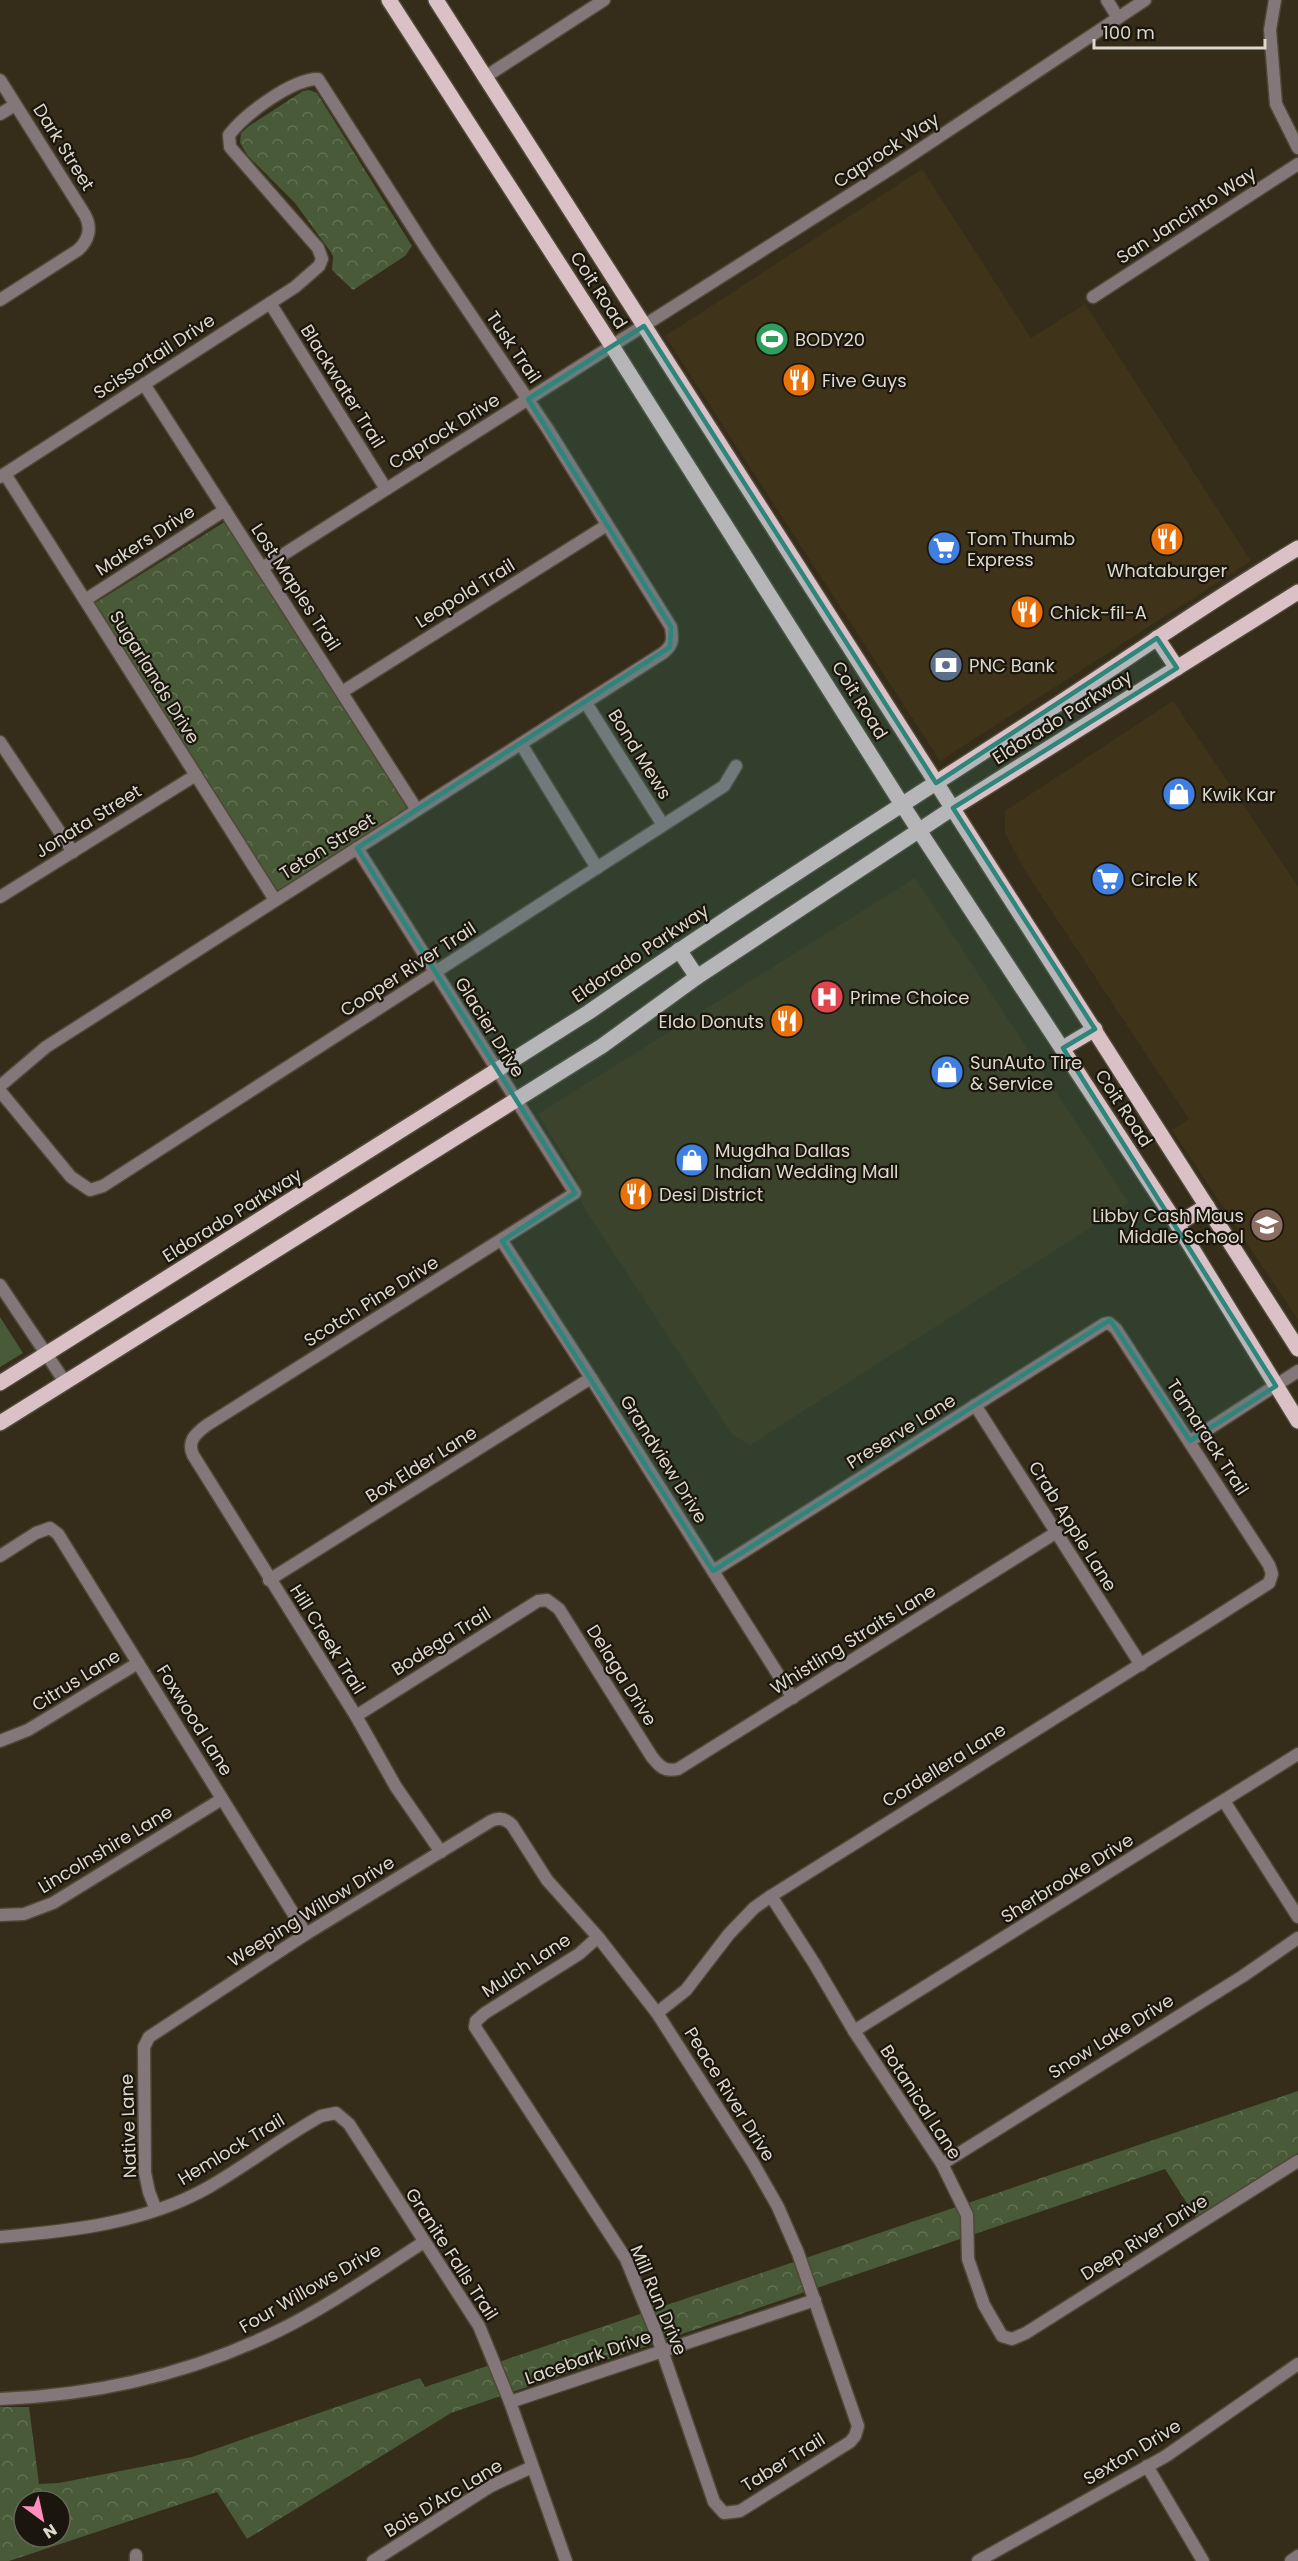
<svg xmlns="http://www.w3.org/2000/svg" width="1298" height="2561" font-family="Poppins,sans-serif">
  <style>
    .built { fill: #3f3319 }
    .grass { fill: #485a37 }
    .forest { fill: url(#forest-crowns); fill-rule: evenodd }
    .lines { fill: none; stroke-linecap: round; stroke-linejoin: round }
    .minor-casing { stroke: #504836; stroke-width: 15 }
    .major-casing { stroke: #504836; stroke-width: 18 }
    .minor { stroke: #83777a; stroke-width: 12 }
    .major { stroke: #d9c1c6; stroke-width: 15 }
    .marked { fill: #2e857c; fill-opacity: 0.2; stroke: #2e857c; stroke-width: 4.5; stroke-linejoin: round }
    .labels { text-anchor: middle; dominant-baseline: central; stroke-width: 4.5; stroke-linejoin: round; paint-order: stroke }
    .street-label { font-size: 18px; fill: #ddd8cc; stroke: #1a160d }
    .poi-label { font-size: 18px; fill: #ddd8cc; stroke: #1a160d; text-anchor: start }
  </style>
  <defs>
    <pattern id="forest-crowns" width="20" height="18" patternUnits="userSpaceOnUse" patternTransform="scale(1.5)"><rect width="20" height="18" fill="#485a37"/><path d="M2 6a3 3 0 1 1 6 0M12 15a3 3 0 1 1 6 0" fill="none" stroke="#627153"/></pattern>
  </defs>
  <rect width="100%" height="100%" fill="#352d1a"/>
  <!-- built -->
  <g class="built">
    <path d="M 922,169 L 1031,338 L 1085,304 L 1251,561 L 940,761 L 665,336 Z"/>
    <path d="M 1173,701 L 1298,886 L 1298,1320 L 1172,1130 L 1189,1119 L 1027,874 L 1005,833 L 1005,811 Z"/>
    <path d="M 915,878 L 1129,1203 L 750,1445 L 732,1434 L 582,1204 L 576,1176 L 538,1114 Z"/>
  </g>
  <!-- grass -->
  <path class="grass" d="M 0,1317 L 23,1353 L 0,1367 Z"/>
  <!-- forest -->
  <g class="forest">
    <path d="M 309,90 L 317,93 L 412,246 L 405,256 L 353,290 L 332,270 L 333,256 L 330,251 L 295,203 L 248,156 L 240,143 L 241,133 L 249,126 L 303,91 Z"/>
    <path d="M 226,521 L 407,808 L 277,891 L 95,603 Z"/>
    <path d="M 1298,2091 L 1298,2153 L 1196,2217 L 1165,2169 L 451,2413 L 247,2539 L 217,2492 L 9,2561 L 0,2561 L 0,2407 L 29,2407 L 39,2484 L 59,2483 L 192,2457 L 420,2378 L 425,2387 ZM 24,2501 L 60,2501 L 60,2537 L 24,2537 Z"/>
  </g>
  <g class="lines">
    <defs>
      <g id="minor">
        <path d="M 1107,0 L 1118,18"/>
        <path d="M 1275,0 L 1270,30 L 1276,104 L 1298,148"/>
        <path d="M 485,77 L 604,0"/>
        <path d="M 0,80 L 85,215 C 92,228 89,240 78,250 L 0,300"/>
        <path d="M 0,114 L 15,105"/>
        <path d="M 1093,297 L 1298,164"/>
        <path d="M 270,303 L 386,489"/>
        <path d="M 144,384 L 417,810"/>
        <path d="M 5,474 L 275,900"/>
        <path d="M 0,477 L 295,287 L 319,266 L 322,259 L 318,248 L 230,147 L 229,135 C 245,114 292,79 318,79 L 428,251 L 547,428 L 671,627 C 673,640 673,645 663,653 L 46,1047 L 0,1086"/>
        <path d="M 262,568 L 892,168 L 1145,0"/>
        <path d="M 85,600 L 225,510"/>
        <path d="M 342,692 L 607,525"/>
        <path d="M 586,703 L 663,825"/>
        <path d="M 0,742 L 73,852"/>
        <path d="M 521,744 L 597,868"/>
        <path d="M 357,848 L 575,1193 L 207,1425 C 195,1434 187,1441 193,1455 L 356,1716 L 396,1787 L 441,1852"/>
        <path d="M 0,897 L 196,775"/>
        <path d="M 0,1091 L 71,1177 L 90,1190 L 103,1186 L 724,786 L 736,766"/>
        <path d="M 502,1241 L 591,1378 L 793,1698"/>
        <path d="M 0,1285 L 65,1382"/>
        <path d="M 975,1405 L 1141,1665"/>
        <path d="M 1190,1441 L 1298,1371"/>
        <path d="M 0,1556 L 36,1533 L 50,1528 L 58,1534 L 306,1934"/>
        <path d="M 269,1580 L 591,1378"/>
        <path d="M 356,1716 L 538,1601 L 547,1600 L 559,1609 L 652,1757 C 660,1767 665,1772 678,1769 L 1057,1532"/>
        <path d="M 0,1741 L 28,1730 L 138,1663"/>
        <path d="M 1224,1801 L 1298,1917"/>
        <path d="M 771,1896 L 814,1963 L 854,2031 L 942,2164 L 967,2215 L 968,2259 L 984,2305 L 1002,2336 L 1012,2339 L 1026,2333 L 1298,2161"/>
        <path d="M 0,1915 L 24,1914 L 53,1903 L 222,1799"/>
        <path d="M 657,2013 L 686,1990 L 729,1934 L 754,1908 L 771,1896 L 1208,1622 L 1269,1583 L 1272,1574 L 1269,1565 L 1116,1329 L 1109,1323 L 1104,1324 L 713,1571"/>
        <path d="M 854,2031 L 1298,1754"/>
        <path d="M 942,2164 L 1243,1976 L 1298,1938"/>
        <path d="M 156,2210 L 149,2192 L 145,2173 L 144,2047 L 149,2037 L 306,1934 L 491,1821 C 499,1817 506,1819 512,1825 L 547,1880 L 598,1937 L 657,2013 L 753,2163 L 778,2207 L 798,2253 L 858,2426 L 855,2436 L 850,2442 L 740,2511 L 724,2513 L 714,2502 L 655,2330 L 626,2259 L 475,2027 L 476,2021 L 485,2013 L 579,1954 L 598,1937"/>
        <path d="M 0,2237 C 71,2231 146,2223 209,2187 C 247,2165 283,2137 321,2116 L 336,2113 L 349,2124 L 479,2326 L 510,2402 L 566,2561"/>
        <path d="M 0,2399 C 99,2395 191,2374 280,2330 C 330,2305 377,2272 424,2242"/>
        <path d="M 510,2402 L 815,2300"/>
        <path d="M 1147,2466 L 1203,2561"/>
        <path d="M 136,2561 L 136,2555"/>
        <path d="M 373,2561 L 491,2486 L 532,2467"/>
        <path d="M 978,2561 L 1166,2456 L 1298,2364"/>
        <path d="M 1291,2561 L 1298,2556"/>
      </g>
      <g id="major">
        <path d="M 389,0 L 612,346 L 901,803 L 1177,1224 L 1298,1421"/>
        <path d="M 436,0 L 1298,1349"/>
        <path d="M 1157,638 L 1177,668"/>
        <path d="M 679,950 L 697,977"/>
        <path d="M 1063,1048 L 1095,1029"/>
        <path d="M 1177,1224 L 1207,1206"/>
        <path d="M 0,1383 L 589,1012 C 742,906 899,807 1055,706 C 1136,653 1215,598 1298,548"/>
        <path d="M 0,1423 L 602,1046 L 697,977 L 953,808 L 1298,592"/>
      </g>
    </defs>
    <!-- minor casing -->
    <use href="#minor" class="minor-casing"/>
    <!-- major casing -->
    <use href="#major" class="major-casing"/>
    <!-- minor -->
    <use href="#minor" class="minor"/>
    <!-- major -->
    <use href="#major" class="major"/>
  </g>
  <!-- marked area -->
  <path class="marked" d="M 644,326 L 936,783 L 1157,638 L 1177,668 L 953,808 L 1095,1029 L 1063,1048 L 1276,1386 L 1190,1441 L 1110,1320 L 713,1571 L 502,1241 L 575,1193 L 357,848 L 670,647 L 671,627 L 528,399 Z"/>
  <!-- icons -->
  <defs>
    <symbol id="stadium-disc" viewBox="-11 -11 22 22"><circle r="9.5" fill="#2e9e5b" stroke="#1a160d"/><path d="M0-5a6.5 5 0 1 0 0 10a6.5 5 0 1 0 0-10ZM-3.5-1.8h7v3.6h-7Z" fill="#fff"/></symbol>
    <symbol id="restaurant-disc" viewBox="-11 -11 22 22"><circle r="9.5" fill="#e8710a" stroke="#1a160d"/><path d="M-5-6h1v4h1v-4h1v4h1v-4h1v5L-1.5 .5V6h-2V.5L-5-1ZM5-6V6H3V1.5H1.5Q1.5-4 5-6Z" fill="#fff"/></symbol>
    <symbol id="supermarket-disc" viewBox="-11 -11 22 22"><circle r="9.5" fill="#3f7fe0" stroke="#1a160d"/><path d="M-6-5.5h2.5l.6 2H6L4.5 2H-2.5L-4.4-4H-6ZM-1.5 3.2a1.3 1.3 0 1 0 .1 0ZM3 3.2a1.3 1.3 0 1 0 .1 0Z" fill="#fff"/></symbol>
    <symbol id="bank-disc" viewBox="-11 -11 22 22"><circle r="9.5" fill="#5c6f8a" stroke="#1a160d"/><path d="M-6-4H6V4H-6ZM0-2.3a2.3 2.3 0 1 0 0 4.6a2.3 2.3 0 1 0 0-4.6Z" fill="#fff"/></symbol>
    <symbol id="shop-disc" viewBox="-11 -11 22 22"><circle r="9.5" fill="#3f7fe0" stroke="#1a160d"/><path d="M-5-2.5h2.3a2.7 3.5 0 0 1 5.4 0H5L5.5 6h-11ZM-1.5-2.5h3a1.5 2.3 0 0 0-3 0Z" fill="#fff"/></symbol>
    <symbol id="hospital-disc" viewBox="-11 -11 22 22"><circle r="9.5" fill="#e0444e" stroke="#1a160d"/><path d="M-5-5h3v3.5h4V-5h3V5h-3V1.5h-4V5h-3Z" fill="#fff"/></symbol>
    <symbol id="school-disc" viewBox="-11 -11 22 22"><circle r="9.5" fill="#8d6e63" stroke="#1a160d"/><path d="M0-5L7-2L0 1L-7-2ZM-4 1L0 2.5L4 1V4Q0 6-4 4Z" fill="#fff"/></symbol>
  </defs>
  <g fill-rule="evenodd">
    <use href="#stadium-disc" x="753" y="320" width="38" height="38"/>
    <use href="#restaurant-disc" x="780" y="361" width="38" height="38"/>
    <use href="#restaurant-disc" x="1148" y="520" width="38" height="38"/>
    <use href="#supermarket-disc" x="925" y="529" width="38" height="38"/>
    <use href="#restaurant-disc" x="1008" y="593" width="38" height="38"/>
    <use href="#bank-disc" x="927" y="646" width="38" height="38"/>
    <use href="#shop-disc" x="1160" y="775" width="38" height="38"/>
    <use href="#supermarket-disc" x="1089" y="860" width="38" height="38"/>
    <use href="#hospital-disc" x="808" y="978" width="38" height="38"/>
    <use href="#restaurant-disc" x="768" y="1002" width="38" height="38"/>
    <use href="#shop-disc" x="928" y="1053" width="38" height="38"/>
    <use href="#shop-disc" x="673" y="1141" width="38" height="38"/>
    <use href="#restaurant-disc" x="617" y="1175" width="38" height="38"/>
    <use href="#school-disc" x="1248" y="1206" width="38" height="38"/>
  </g>
  <g class="labels">
    <!-- street labels -->
    <g class="street-label">
      <text transform="translate(64 147) rotate(58)">Dark Street</text>
      <text transform="translate(886 150) rotate(-33)">Caprock Way</text>
      <text transform="translate(1186 215) rotate(-33)">San Jancinto Way</text>
      <text transform="translate(599 290) rotate(57)">Coit Road</text>
      <text transform="translate(514 347) rotate(56)">Tusk Trail</text>
      <text transform="translate(154 356) rotate(-33)">Scissortail Drive</text>
      <text transform="translate(343 386) rotate(58)">Blackwater Trail</text>
      <text transform="translate(444 431) rotate(-32)">Caprock Drive</text>
      <text transform="translate(145 540) rotate(-33)">Makers Drive</text>
      <text transform="translate(296 587) rotate(57)">Lost Maples Trail</text>
      <text transform="translate(465 593) rotate(-32)">Leopold Trail</text>
      <text transform="translate(155 677) rotate(58)">Sugarlands Drive</text>
      <text transform="translate(860 700) rotate(58)">Coit Road</text>
      <text transform="translate(1062 717) rotate(-32)">Eldorado Parkway</text>
      <text transform="translate(640 754) rotate(58)">Bond Mews</text>
      <text transform="translate(88 821) rotate(-32)">Jonata Street</text>
      <text transform="translate(327 846) rotate(-32)">Teton Street</text>
      <text transform="translate(640 953) rotate(-34)">Eldorado Parkway</text>
      <text transform="translate(408 969) rotate(-33)">Cooper River Trail</text>
      <text transform="translate(490 1027) rotate(58)">Glacier Drive</text>
      <text transform="translate(1124 1108) rotate(57)">Coit Road</text>
      <text transform="translate(232 1215) rotate(-32)">Eldorado Parkway</text>
      <text transform="translate(371 1301) rotate(-32)">Scotch Pine Drive</text>
      <text transform="translate(901 1431) rotate(-32)">Preserve Lane</text>
      <text transform="translate(1208 1437) rotate(57)">Tamarack Trail</text>
      <text transform="translate(664 1459) rotate(58)">Grandview Drive</text>
      <text transform="translate(421 1464) rotate(-32)">Box Elder Lane</text>
      <text transform="translate(1073 1526) rotate(58)">Crab Apple Lane</text>
      <text transform="translate(328 1639) rotate(58)">Hill Creek Trail</text>
      <text transform="translate(853 1639) rotate(-32)">Whistling Straits Lane</text>
      <text transform="translate(441 1641) rotate(-32)">Bodega Trail</text>
      <text transform="translate(622 1675) rotate(58)">Delaga Drive</text>
      <text transform="translate(76 1680) rotate(-32)">Citrus Lane</text>
      <text transform="translate(195 1720) rotate(58)">Foxwood Lane</text>
      <text transform="translate(944 1765) rotate(-32)">Cordellera Lane</text>
      <text transform="translate(105 1849) rotate(-31)">Lincolnshire Lane</text>
      <text transform="translate(1067 1878) rotate(-32)">Sherbrooke Drive</text>
      <text transform="translate(311 1911) rotate(-32)">Weeping Willow Drive</text>
      <text transform="translate(526 1965) rotate(-33)">Mulch Lane</text>
      <text transform="translate(1111 2036) rotate(-32)">Snow Lake Drive</text>
      <text transform="translate(730 2094) rotate(58)">Peace River Drive</text>
      <text transform="translate(921 2102) rotate(57)">Botanical Lane</text>
      <text transform="translate(128 2126) rotate(-92)">Native Lane</text>
      <text transform="translate(231 2149) rotate(-31)">Hemlock Trail</text>
      <text transform="translate(1144 2237) rotate(-32)">Deep River Drive</text>
      <text transform="translate(452 2254) rotate(57)">Granite Falls Trail</text>
      <text transform="translate(310 2288) rotate(-30)">Four Willows Drive</text>
      <text transform="translate(659 2300) rotate(67)">Mill Run Drive</text>
      <text transform="translate(588 2357) rotate(-19)">Lacebark Drive</text>
      <text transform="translate(1132 2452) rotate(-31)">Sexton Drive</text>
      <text transform="translate(783 2462) rotate(-32)">Taber Trail</text>
      <text transform="translate(443 2498) rotate(-31)">Bois D'Arc Lane</text>
    </g>
    <!-- poi labels -->
    <g class="poi-label">
      <text x="795" y="339">BODY20</text>
      <text x="822" y="380">Five Guys</text>
      <text x="967" y="538">Tom Thumb<tspan x="967" dy="21">Express</tspan></text>
      <text x="1167" y="570" text-anchor="middle">Whataburger</text>
      <text x="1050" y="612">Chick-fil-A</text>
      <text x="969" y="665">PNC Bank</text>
      <text x="1202" y="794">Kwik Kar</text>
      <text x="1131" y="879">Circle K</text>
      <text x="850" y="997">Prime Choice</text>
      <text x="764" y="1021" text-anchor="end">Eldo Donuts</text>
      <text x="970" y="1062">SunAuto Tire<tspan x="970" dy="21">&amp; Service</tspan></text>
      <text x="715" y="1150">Mugdha Dallas<tspan x="715" dy="21">Indian Wedding Mall</tspan></text>
      <text x="659" y="1194">Desi District</text>
      <text x="1244" y="1215" text-anchor="end">Libby Cash Maus<tspan x="1244" dy="21">Middle School</tspan></text>
    </g>
  </g>
  <!-- north arrow -->
  <g transform="translate(42 2519) rotate(147)"><circle r="28" fill="#1a160d" stroke="#686459" stroke-width="1.5"/>
  <path d="M0-4.5L10 22L0 15L-10 22Z" fill="#fe8ebd"/>
  <text y="-9" font-size="16" font-weight="bold" text-anchor="middle" fill="#ddd8cc">N</text>
  </g>
  <!-- scale -->
  <path d="M1094 39v9h171v-9" fill="none" stroke="#ddd8cc" stroke-width="3"/>
  <text x="1103" y="39" font-size="18" fill="#ddd8cc" stroke="#1a160d" stroke-width="4.5" paint-order="stroke">100 m</text>
</svg>
